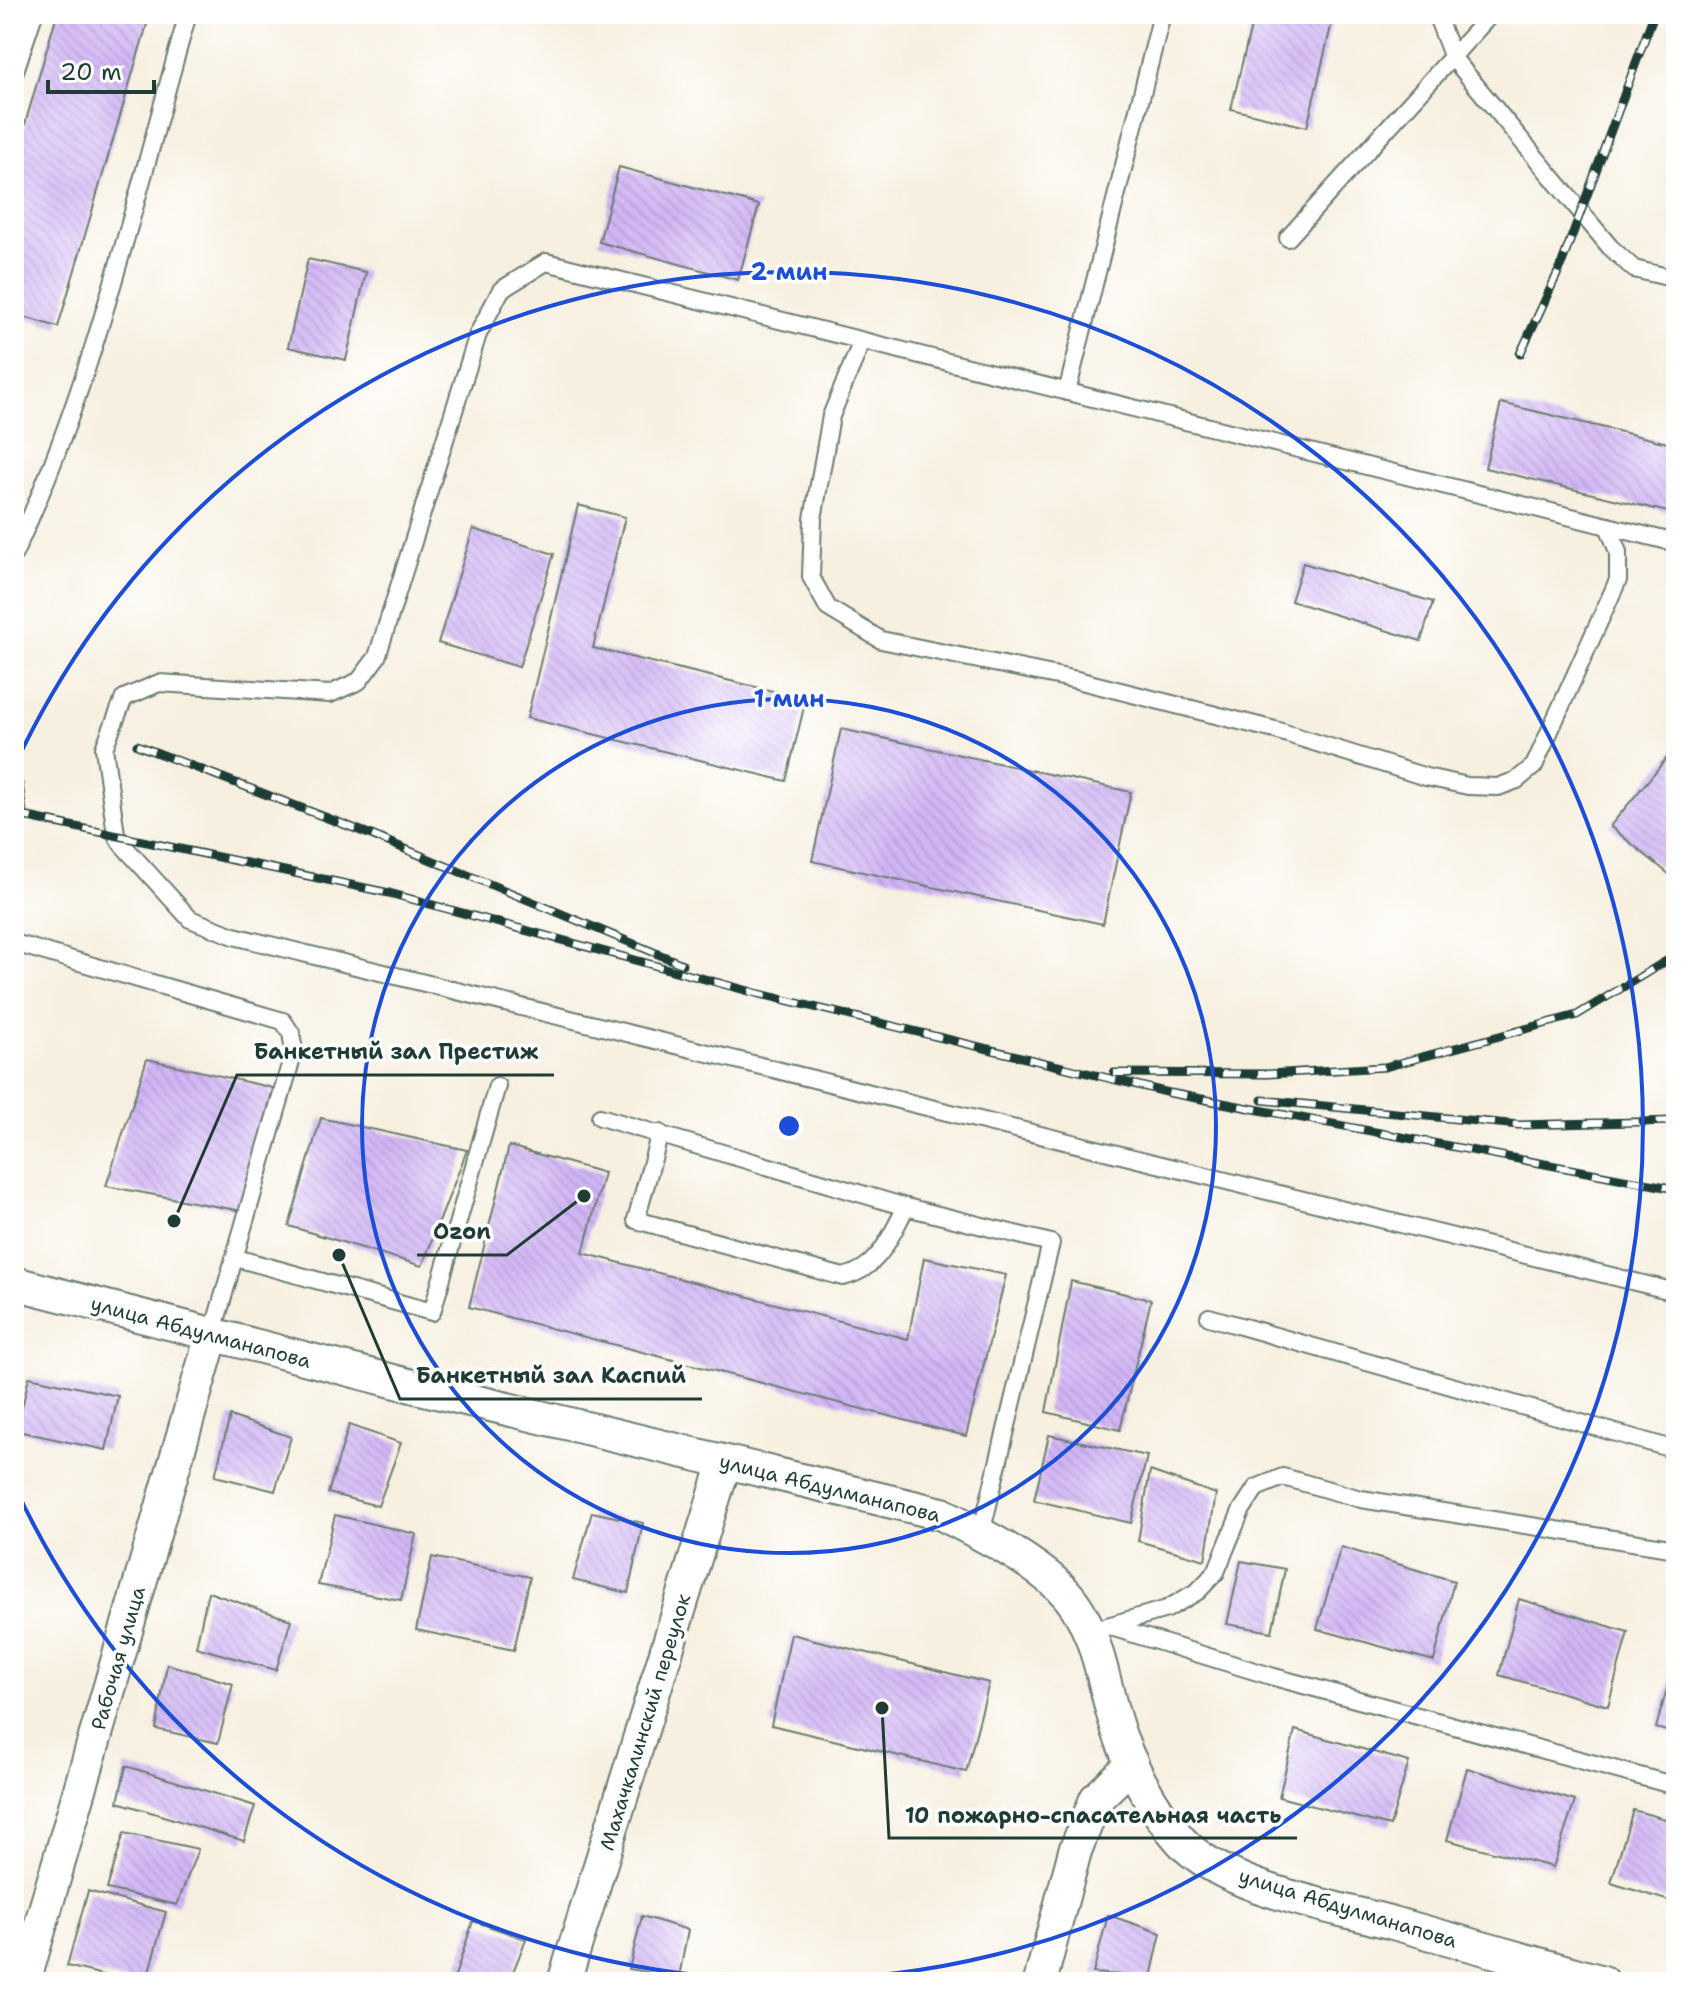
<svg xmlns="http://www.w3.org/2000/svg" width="1690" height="1996" font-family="'Shantell Sans',sans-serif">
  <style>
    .building { fill: url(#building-back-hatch) }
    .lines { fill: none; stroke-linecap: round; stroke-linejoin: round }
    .service-casing { stroke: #6b7c70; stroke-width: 20 }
    .minor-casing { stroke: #6b7c70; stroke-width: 36 }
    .service { stroke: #fff; stroke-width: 16 }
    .minor { stroke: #fff; stroke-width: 32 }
    .rail-casing { stroke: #1f3d34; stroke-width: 9 }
    .rail { stroke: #fff; stroke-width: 6; stroke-dasharray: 18; stroke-linecap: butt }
    .ring { fill: none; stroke: #1d4ed8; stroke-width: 4 }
    .labels { text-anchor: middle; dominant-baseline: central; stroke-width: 7; stroke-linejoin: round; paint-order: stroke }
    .street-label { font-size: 20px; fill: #1f3d34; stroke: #fff }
    .centre { fill: #1d4ed8; stroke: #fff; stroke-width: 4 }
    .ring-label { font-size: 24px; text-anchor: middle; font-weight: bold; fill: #1d4ed8; stroke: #fff; stroke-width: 7; stroke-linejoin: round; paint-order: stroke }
    .leader { fill: none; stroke: #1f3d34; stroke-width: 3 }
    .callout-dot { fill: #1f3d34; stroke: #fff; stroke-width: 3 }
    .callout-label { font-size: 22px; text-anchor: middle; font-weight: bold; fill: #1f3d34; stroke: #fff; stroke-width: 7; stroke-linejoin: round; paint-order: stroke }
  </style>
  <defs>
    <pattern id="building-back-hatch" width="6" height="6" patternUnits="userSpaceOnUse" patternTransform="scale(2)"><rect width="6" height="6" fill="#d1b6f5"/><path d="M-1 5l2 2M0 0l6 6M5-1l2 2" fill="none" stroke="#b39dd3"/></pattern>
  </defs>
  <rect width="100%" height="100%" fill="#fff"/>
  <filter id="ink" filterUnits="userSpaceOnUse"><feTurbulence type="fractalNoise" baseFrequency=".0125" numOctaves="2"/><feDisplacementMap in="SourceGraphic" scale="16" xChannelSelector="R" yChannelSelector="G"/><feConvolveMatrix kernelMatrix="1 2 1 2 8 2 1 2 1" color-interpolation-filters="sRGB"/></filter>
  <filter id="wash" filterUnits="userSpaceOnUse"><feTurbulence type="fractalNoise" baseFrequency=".006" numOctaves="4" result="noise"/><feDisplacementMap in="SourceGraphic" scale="32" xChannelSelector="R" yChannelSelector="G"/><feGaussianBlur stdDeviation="1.8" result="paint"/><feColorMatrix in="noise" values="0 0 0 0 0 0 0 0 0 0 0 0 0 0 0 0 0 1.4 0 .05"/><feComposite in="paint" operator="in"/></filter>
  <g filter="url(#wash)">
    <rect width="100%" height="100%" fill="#f7f0e0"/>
    <g id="blocks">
      <!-- building -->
      <g class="building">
        <path d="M 57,14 L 150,14 L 58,327 L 14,314 L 14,162 Z"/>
        <path d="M 1254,14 L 1334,14 L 1307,127 L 1231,109 Z"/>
        <path d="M 619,167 L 759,205 L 738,280 L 599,242 Z"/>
        <path d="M 308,259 L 366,272 L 346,360 L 288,347 Z"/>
        <path d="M 1501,403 L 1676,445 L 1676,514 L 1485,468 Z"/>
        <path d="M 578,505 L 625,517 L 593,648 L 806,699 L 786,781 L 527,718 Z"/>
        <path d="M 473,529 L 554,554 L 519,667 L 438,643 Z"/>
        <path d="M 1303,563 L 1433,602 L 1421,641 L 1291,601 Z"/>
        <path d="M 841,729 L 1131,792 L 1103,924 L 812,861 Z"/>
        <path d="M 1676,747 L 1676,880 L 1610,826 Z"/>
        <path d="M 147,1059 L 273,1088 L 242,1211 L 106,1186 Z"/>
        <path d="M 321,1118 L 467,1150 L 422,1266 L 289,1226 Z"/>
        <path d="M 509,1146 L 604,1173 L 583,1253 L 908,1339 L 924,1258 L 1006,1275 L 966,1436 L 469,1307 Z"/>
        <path d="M 1071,1281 L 1151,1300 L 1120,1430 L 1046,1412 Z"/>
        <path d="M 29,1377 L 118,1396 L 106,1450 L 17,1431 Z"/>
        <path d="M 230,1416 L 291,1437 L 275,1491 L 215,1476 Z"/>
        <path d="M 349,1425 L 401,1443 L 378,1506 L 328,1493 Z"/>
        <path d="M 1049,1435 L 1147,1456 L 1131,1523 L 1034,1500 Z"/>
        <path d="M 1150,1471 L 1216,1494 L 1205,1560 L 1138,1541 Z"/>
        <path d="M 592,1512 L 643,1523 L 628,1593 L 573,1580 Z"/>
        <path d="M 335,1515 L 416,1534 L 401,1600 L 318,1585 Z"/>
        <path d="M 1341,1547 L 1454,1581 L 1434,1661 L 1317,1629 Z"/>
        <path d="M 432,1557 L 530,1577 L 514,1650 L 416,1630 Z"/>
        <path d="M 1241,1561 L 1285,1569 L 1272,1632 L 1227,1624 Z"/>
        <path d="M 208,1592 L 291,1620 L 276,1670 L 196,1647 Z"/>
        <path d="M 1519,1599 L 1628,1632 L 1608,1706 L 1499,1675 Z"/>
        <path d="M 791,1634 L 989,1683 L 966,1772 L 771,1725 Z"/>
        <path d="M 1675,1660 L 1676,1660 L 1676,1734 L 1656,1728 Z"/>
        <path d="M 167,1664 L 233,1684 L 218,1743 L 156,1729 Z"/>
        <path d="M 1295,1730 L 1409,1762 L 1390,1826 L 1279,1797 Z"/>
        <path d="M 126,1766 L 255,1806 L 244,1841 L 118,1802 Z"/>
        <path d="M 1467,1768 L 1575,1801 L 1553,1867 L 1447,1840 Z"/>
        <path d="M 1633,1810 L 1676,1822 L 1676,1903 L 1611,1883 Z"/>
        <path d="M 124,1833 L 198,1849 L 177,1905 L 107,1889 Z"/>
        <path d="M 88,1891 L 166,1912 L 146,1982 L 131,1982 L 67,1966 Z"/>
        <path d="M 1108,1915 L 1161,1933 L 1151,1977 L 1093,1973 Z"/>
        <path d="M 642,1916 L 688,1930 L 679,1977 L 629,1969 Z"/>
        <path d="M 473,1921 L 526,1939 L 509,1982 L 453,1982 Z"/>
      </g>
    </g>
  </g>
  <g filter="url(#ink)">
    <use href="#blocks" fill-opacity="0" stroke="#6b7c70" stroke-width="2"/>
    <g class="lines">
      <defs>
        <g id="service">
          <path d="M 1436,14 L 1453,58 L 1610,247 L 1634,269 L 1676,279"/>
          <path d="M 14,74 L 34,14"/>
          <path d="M 1288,238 L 1491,14"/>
          <path d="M 862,341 L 831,416 L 813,519 L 811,577 L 828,608 L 881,640 L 1077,680 L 1275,730 L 1426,777 L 1468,786 L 1498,787 L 1517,780 L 1534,766 L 1618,580 L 1618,552 L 1608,526"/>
          <path d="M 1067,392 L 1162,14"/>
          <path d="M 1676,543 L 546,262 L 501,290 L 478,334 L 377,657 L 359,681 L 330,694 L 159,683 L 124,698 L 104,748 L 116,834 L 121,843 L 190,919 L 234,936 L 1676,1292"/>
          <path d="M 14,554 C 94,384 136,194 188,14"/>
          <path d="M 14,786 L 18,815 L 14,831"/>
          <path d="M 14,943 L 283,1021 L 291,1033 L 294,1051 L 212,1335"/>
          <path d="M 600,1117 L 906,1207 L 1051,1243 L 981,1534"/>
          <path d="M 660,1133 L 636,1220 L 843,1277 C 879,1269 890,1237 906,1207"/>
          <path d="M 236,1258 L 432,1312 L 497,1086"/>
          <path d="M 1209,1317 L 1676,1450"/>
          <path d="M 1107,1626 L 1167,1609 L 1198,1591 L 1216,1572 L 1241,1511 L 1256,1488 L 1283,1477 L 1361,1499 L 1676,1549"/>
          <path d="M 1108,1626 L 1274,1677 L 1676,1786"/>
        </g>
        <g id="minor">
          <path d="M 14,1283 L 416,1387 L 942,1514 C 981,1534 1027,1557 1060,1587 C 1094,1619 1101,1671 1113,1714 C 1125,1757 1150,1807 1181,1841 C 1225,1889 1331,1906 1393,1923 C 1463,1943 1533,1962 1603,1982"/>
          <path d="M 24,1982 L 212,1335"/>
          <path d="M 564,1982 L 725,1462"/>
          <path d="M 1040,1982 L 1075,1851 L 1096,1799 L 1132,1764"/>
        </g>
      </defs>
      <!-- service casing -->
      <use href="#service" class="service-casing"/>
      <!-- minor casing -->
      <use href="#minor" class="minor-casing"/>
      <!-- service -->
      <use href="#service" class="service"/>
      <!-- minor -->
      <use href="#minor" class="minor"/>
      <defs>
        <g id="rail">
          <path d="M 1520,354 L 1560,268 L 1654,14"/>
          <path d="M 137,745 L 369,834 L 682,964"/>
          <path d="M 14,814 L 389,893 L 756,993 L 1170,1093 L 1676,1189"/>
          <path d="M 1114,1073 L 1268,1074 L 1385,1067 L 1577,1015 L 1676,955"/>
          <path d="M 1262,1100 L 1519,1125 L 1676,1121"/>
        </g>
      </defs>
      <!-- rail casing -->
      <use href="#rail" class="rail-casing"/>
      <!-- rail -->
      <use href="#rail" class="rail"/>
    </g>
  </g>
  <!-- distance rings -->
  <g class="ring">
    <circle cx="789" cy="1126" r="427"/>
    <path d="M15 765A854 854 0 1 1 15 1487"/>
  </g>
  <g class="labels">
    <!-- street labels -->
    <g class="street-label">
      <text transform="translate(201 1332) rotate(15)">улица Абдулманапова</text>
      <text transform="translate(830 1488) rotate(14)">улица Абдулманапова</text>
      <text transform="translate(118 1658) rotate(-74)">Рабочая улица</text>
      <text transform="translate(645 1722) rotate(-73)">Махачкалинский переулок</text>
      <text transform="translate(1348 1908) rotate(17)">улица Абдулманапова</text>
    </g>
  </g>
  <circle cx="789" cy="1126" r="12" class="centre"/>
  <g class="ring-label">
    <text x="789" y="280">2 мин</text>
    <text x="789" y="707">1 мин</text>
  </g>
  <!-- callouts -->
  <path class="leader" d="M174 1221L237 1075H554M584 1196L507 1255H417M339 1255L400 1399H702M882 1708L889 1838H1297"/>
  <g class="callout-dot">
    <circle cx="174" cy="1221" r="8"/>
    <circle cx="584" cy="1196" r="8"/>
    <circle cx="339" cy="1255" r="8"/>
    <circle cx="882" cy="1708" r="8"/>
  </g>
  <g class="callout-label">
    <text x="396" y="1059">Банкетный зал Престиж</text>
    <text x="462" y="1239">Ozon</text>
    <text x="551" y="1383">Банкетный зал Каспий</text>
    <text x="1093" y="1823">10 пожарно-спасательная часть</text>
  </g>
  <!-- margin -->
  <rect width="1690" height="1996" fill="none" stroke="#fff" stroke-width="48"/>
  <!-- scale -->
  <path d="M48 80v12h106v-12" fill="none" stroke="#1f3d34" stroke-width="4"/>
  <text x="60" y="80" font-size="24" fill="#1f3d34" stroke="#ffffff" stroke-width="6" paint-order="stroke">20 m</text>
</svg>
